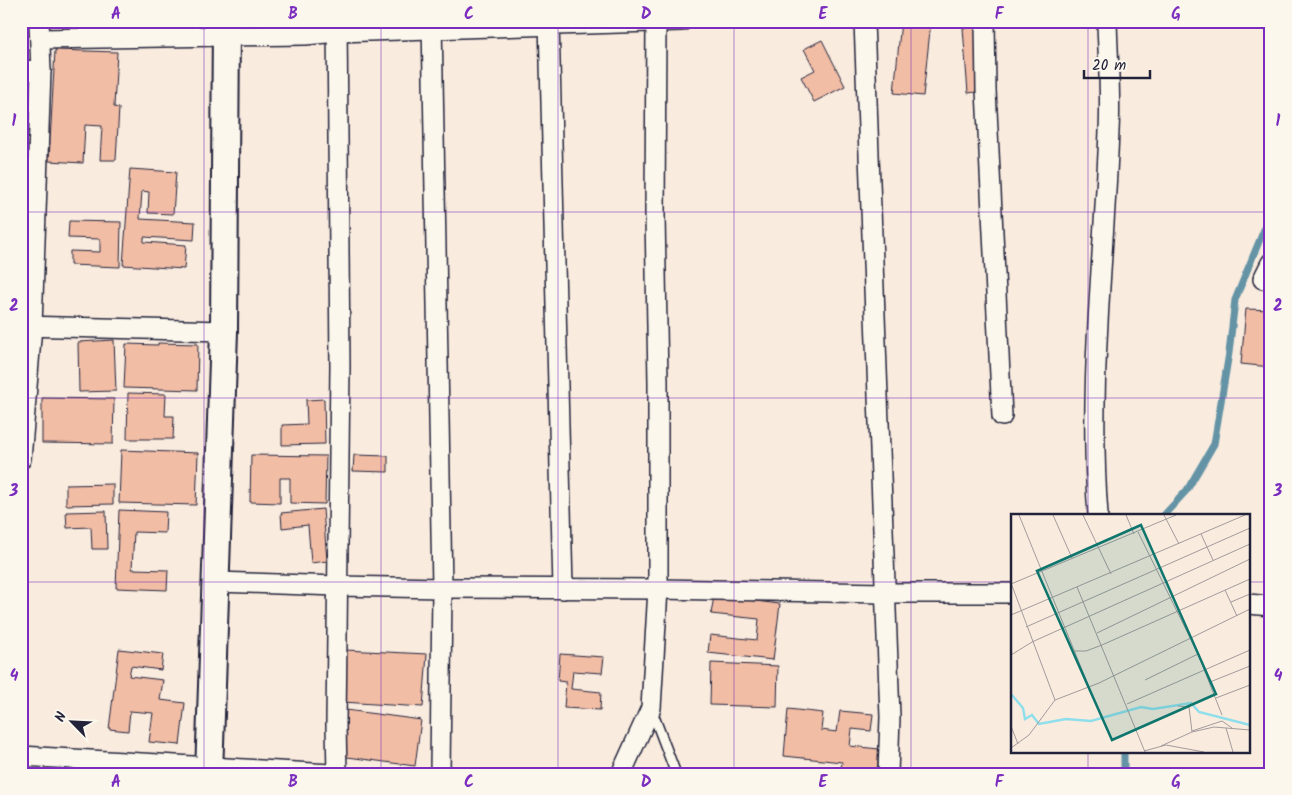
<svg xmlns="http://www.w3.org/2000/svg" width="1292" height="795" font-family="Kalam,sans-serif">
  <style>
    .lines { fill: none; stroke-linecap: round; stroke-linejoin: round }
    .stream { stroke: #6393a5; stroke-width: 7 }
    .building { fill: #f2bda5; stroke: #22223b }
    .lane-casing { stroke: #22223b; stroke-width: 12 }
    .street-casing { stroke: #22223b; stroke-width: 22 }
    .secondary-casing { stroke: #22223b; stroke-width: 30 }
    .lane { stroke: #fbf7ec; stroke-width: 9 }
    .street { stroke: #fbf7ec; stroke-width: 19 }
    .secondary { stroke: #fbf7ec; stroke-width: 26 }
    .grid { fill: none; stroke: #7b2cbf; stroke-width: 1; stroke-opacity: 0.55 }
    .inset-river { fill: none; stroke: #8fdeec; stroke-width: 2.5 }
    .inset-road { fill: none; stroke: #a39b9d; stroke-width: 1 }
    .view { fill: #0f766e; fill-opacity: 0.15; stroke: #0f766e; stroke-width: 2.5 }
    .inset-edge { fill: none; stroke: #22223b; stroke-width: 2.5 }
    .neatline { fill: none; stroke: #7b2cbf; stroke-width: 2 }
    .grid-label { font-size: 16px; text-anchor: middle; font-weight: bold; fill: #7b2cbf }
  </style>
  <rect width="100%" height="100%" fill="#f9ebde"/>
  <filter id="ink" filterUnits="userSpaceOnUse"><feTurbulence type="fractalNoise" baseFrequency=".02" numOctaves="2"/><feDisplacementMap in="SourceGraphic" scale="10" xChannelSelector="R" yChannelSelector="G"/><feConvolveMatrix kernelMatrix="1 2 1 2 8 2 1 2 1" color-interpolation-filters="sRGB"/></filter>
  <g filter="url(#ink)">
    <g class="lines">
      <!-- stream -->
      <g class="stream">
        <path d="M 1164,515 L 1187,490 L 1214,444 L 1229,353 L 1235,300 L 1265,227 L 1271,208"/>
        <path d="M 1124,774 L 1124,751"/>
      </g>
    </g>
    <!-- building -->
    <g class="building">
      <path d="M 901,21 L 931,21 L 923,96 L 894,93 Z"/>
      <path d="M 979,27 L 984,91 L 968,93 L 963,28 Z"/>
      <path d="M 822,40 L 845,86 L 814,102 L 801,77 L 815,70 L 804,49 Z"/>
      <path d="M 55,50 L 117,52 L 114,107 L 119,108 L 116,160 L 100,160 L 102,126 L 85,125 L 83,163 L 49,161 Z"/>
      <path d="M 130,169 L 176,172 L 173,214 L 148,213 L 149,192 L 142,191 L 140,219 L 195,222 L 194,240 L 144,237 L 144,242 L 186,245 L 184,269 L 123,265 Z"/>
      <path d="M 69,221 L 121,222 L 120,267 L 70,265 L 70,251 L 100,252 L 100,239 L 68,238 Z"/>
      <path d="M 1246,309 L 1271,310 L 1271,367 L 1241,364 Z"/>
      <path d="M 114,340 L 116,391 L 79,392 L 78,342 Z"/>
      <path d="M 158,343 L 198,344 L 197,390 L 124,388 L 126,344 L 158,345 Z"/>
      <path d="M 128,393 L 166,394 L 165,416 L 174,416 L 173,439 L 127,439 Z"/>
      <path d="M 42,398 L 114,399 L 113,444 L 42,443 Z"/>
      <path d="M 324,399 L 325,444 L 282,445 L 282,425 L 307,424 L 306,400 Z"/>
      <path d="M 121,450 L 198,453 L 196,505 L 119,503 Z"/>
      <path d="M 251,455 L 326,456 L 325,504 L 290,503 L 290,478 L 280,478 L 280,503 L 250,502 Z"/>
      <path d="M 354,455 L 388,456 L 388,472 L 353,471 Z"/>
      <path d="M 113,484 L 113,504 L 66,505 L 66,485 Z"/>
      <path d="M 323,509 L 327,561 L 311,563 L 308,525 L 282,528 L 281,513 Z"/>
      <path d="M 119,510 L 166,512 L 165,533 L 134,532 L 132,569 L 168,570 L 167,590 L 116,588 Z"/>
      <path d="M 106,511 L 107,549 L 92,549 L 91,527 L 67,528 L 66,512 Z"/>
      <path d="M 714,596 L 780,604 L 773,660 L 708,653 L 710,635 L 757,640 L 759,619 L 711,614 Z"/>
      <path d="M 119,649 L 163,654 L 161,670 L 131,666 L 129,676 L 163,680 L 160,700 L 185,703 L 180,745 L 149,742 L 153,713 L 130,711 L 128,731 L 109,729 Z"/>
      <path d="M 345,650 L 427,654 L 423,707 L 342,702 Z"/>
      <path d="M 560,654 L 604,657 L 602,673 L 573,671 L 571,689 L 601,692 L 600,710 L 564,708 L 566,682 L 558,681 Z"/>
      <path d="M 711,663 L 778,666 L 777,707 L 710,705 Z"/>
      <path d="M 788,709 L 823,713 L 821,730 L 837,732 L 840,711 L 873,714 L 871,731 L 852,729 L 850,746 L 879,749 L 877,774 L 840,774 L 842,762 L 784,756 Z"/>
      <path d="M 346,710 L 421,720 L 415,766 L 340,756 Z"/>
      <path d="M 45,768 L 114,774 L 44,774 Z"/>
    </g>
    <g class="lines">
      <defs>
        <path id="lane" d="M 652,711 L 676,774"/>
        <g id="street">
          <path d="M 432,21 L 442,588 L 440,774"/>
          <path d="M 549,21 L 563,589"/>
          <path d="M 864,21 L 890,717 L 888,774"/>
          <path d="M 985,21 L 986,90 L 1002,416"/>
          <path d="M 40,39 L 225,36 L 305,35 L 338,32 L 682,21"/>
          <path d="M 21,70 L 41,71"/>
          <path d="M 1263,279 L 1271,263"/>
          <path d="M 21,326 L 224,331"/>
          <path d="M 21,459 L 32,326 L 41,71 L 39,21"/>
          <path d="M 1098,515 C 1088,387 1104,259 1109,131 C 1111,95 1108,58 1107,21"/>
          <path d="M 217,582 L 338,586 L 442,588 L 658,589 L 885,593 L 1012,593"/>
          <path d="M 1248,604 L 1271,606"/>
          <path d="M 21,756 L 331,774"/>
          <path d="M 337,774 L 336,725 L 340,366 L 337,21"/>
          <path d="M 621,774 L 651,708 L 658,589 L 658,382 L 655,216 L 656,21"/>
        </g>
        <path id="secondary" d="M 209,774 L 224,331 L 226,21"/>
      </defs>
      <!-- lane casing -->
      <use href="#lane" class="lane-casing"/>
      <!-- street casing -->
      <use href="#street" class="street-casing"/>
      <!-- secondary casing -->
      <use href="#secondary" class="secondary-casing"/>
      <!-- lane -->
      <use href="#lane" class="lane"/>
      <!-- street -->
      <use href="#street" class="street"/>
      <!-- secondary -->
      <use href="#secondary" class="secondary"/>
    </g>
  </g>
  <!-- grid -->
  <path class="grid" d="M 204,21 L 204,774M 381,21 L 381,774M 558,21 L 558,774M 734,21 L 734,774M 911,21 L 911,774M 1088,21 L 1088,515M 21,212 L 1271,212M 21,398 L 1271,398M 21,582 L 1012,582M 1248,582 L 1271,582M 1088,751 L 1088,774"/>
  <!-- overview -->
  <g transform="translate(1011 514)">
    <rect width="239" height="239" fill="#f9ebde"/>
    <path class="inset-river" d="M 0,180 L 12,194 L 14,205 L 21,201 L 28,210 L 55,205 L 80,207 L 130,193 L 142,195 L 180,189 L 188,198 L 239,211"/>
    <path class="inset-road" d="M 8,1 L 78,173M 42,1 L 61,44M 72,1 L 100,60M 115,1 L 123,20M 153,1 L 168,30M 127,18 L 187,140 L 211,201M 190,20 L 202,46M 0,69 L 44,186 L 18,221 L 0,234M 0,70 L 165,1M 66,73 L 134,238M 214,76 L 226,102M 220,88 L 239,80M 0,101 L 234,1M 15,113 L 239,14M 86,119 L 239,45M 63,137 L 75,137 L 91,131 L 239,65M 0,141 L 21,128 L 239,30M 134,166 L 187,140M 199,168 L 239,152M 205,184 L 239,171M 44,186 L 88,169 L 239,95M 116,190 L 239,136M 167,192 L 178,193 L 181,218M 0,212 L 7,230M 215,214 L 222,238M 181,217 L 211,207 L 221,214M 150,232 L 181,218 L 203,213 L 239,216M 133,237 L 155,231 L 193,238"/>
    <path class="view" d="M 130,11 L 205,180 L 101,226 L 26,57 Z"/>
    <rect width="239" height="239" class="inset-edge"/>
  </g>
  <!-- margin -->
  <rect width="1292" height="795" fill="none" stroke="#fbf7ec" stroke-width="55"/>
  <!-- north arrow -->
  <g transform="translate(72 722) rotate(294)" stroke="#fbf7ec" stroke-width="4" paint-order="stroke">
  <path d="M0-4L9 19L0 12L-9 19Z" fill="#22223b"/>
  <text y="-8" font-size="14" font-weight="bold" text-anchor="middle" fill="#22223b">N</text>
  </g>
  <!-- scale -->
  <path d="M1084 70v8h66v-8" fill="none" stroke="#22223b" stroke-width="2.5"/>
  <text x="1092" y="70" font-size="15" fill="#22223b" stroke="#fbf7ec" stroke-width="4" paint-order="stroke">20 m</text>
  <rect x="28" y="28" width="1236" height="740" class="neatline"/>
  <g class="grid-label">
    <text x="116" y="19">A</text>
    <text x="293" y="19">B</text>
    <text x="469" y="19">C</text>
    <text x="646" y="19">D</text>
    <text x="823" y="19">E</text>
    <text x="999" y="19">F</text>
    <text x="1176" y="19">G</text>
    <text x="14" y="126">1</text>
    <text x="1278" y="126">1</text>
    <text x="14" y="311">2</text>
    <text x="1278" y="311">2</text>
    <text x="14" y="496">3</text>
    <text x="1278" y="496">3</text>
    <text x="14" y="681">4</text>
    <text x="1278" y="681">4</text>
    <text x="116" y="787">A</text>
    <text x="293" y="787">B</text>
    <text x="469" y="787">C</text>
    <text x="646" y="787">D</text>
    <text x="823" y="787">E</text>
    <text x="999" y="787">F</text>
    <text x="1176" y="787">G</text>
  </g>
</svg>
